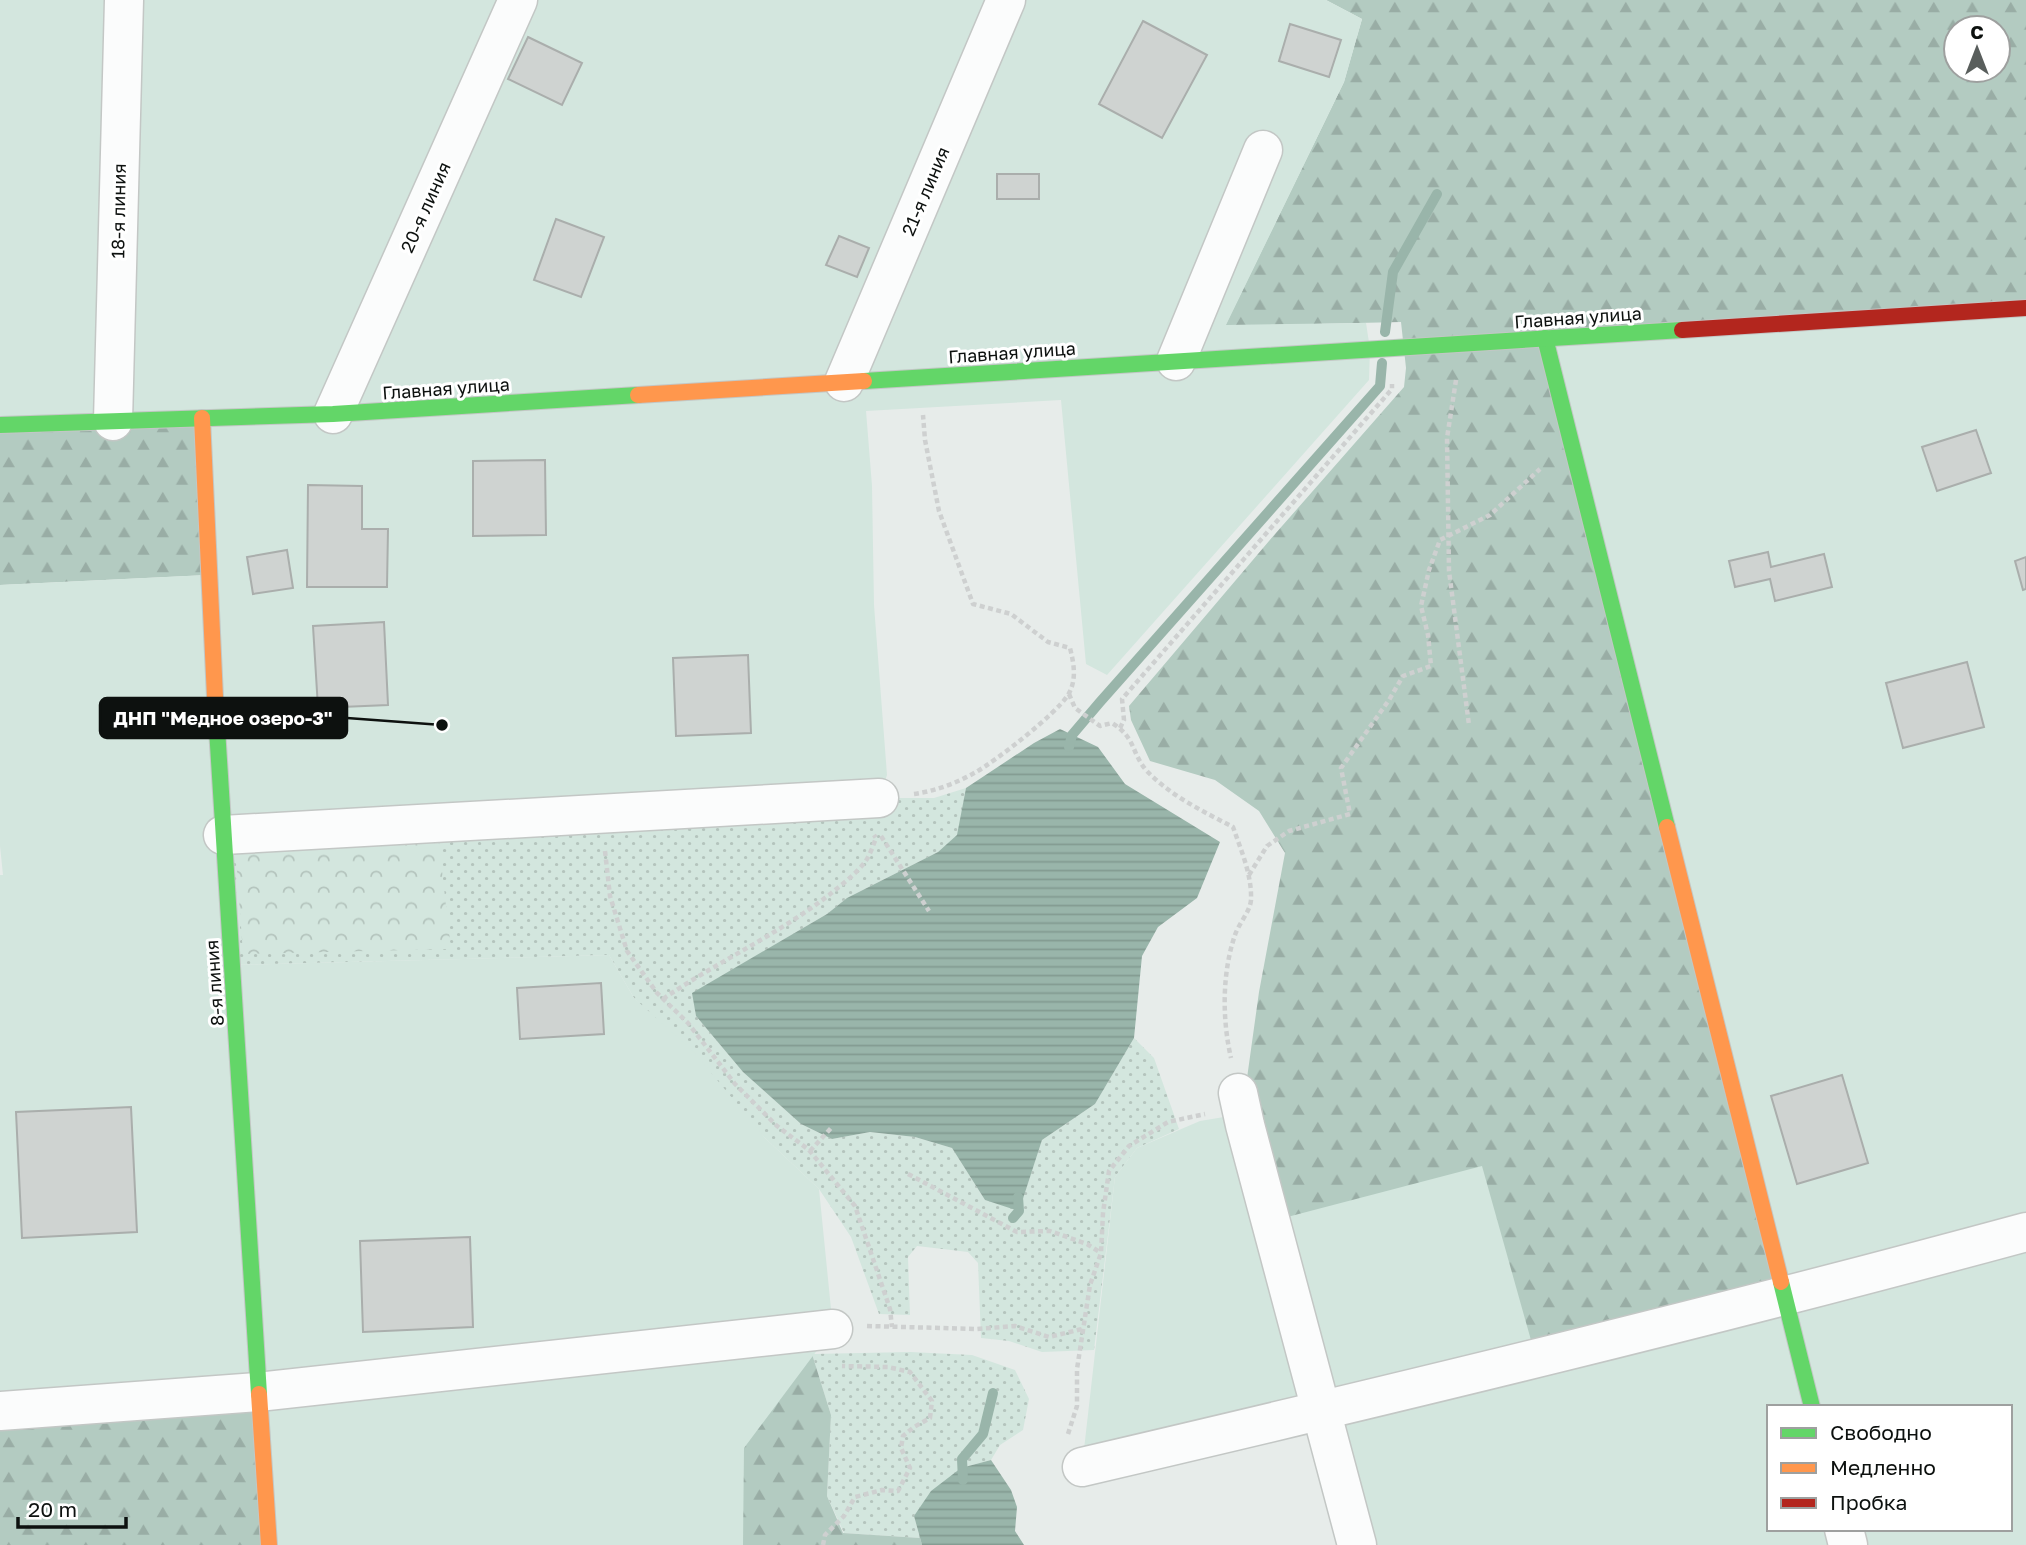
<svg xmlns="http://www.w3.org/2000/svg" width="2026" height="1545" font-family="'Golos Text',sans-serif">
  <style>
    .grass { fill: url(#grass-dots) }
    .forest { fill: url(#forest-firs); fill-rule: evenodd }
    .park { fill: url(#park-crowns) }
    .garden { fill: #d3e6de; fill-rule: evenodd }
    .water { fill: url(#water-rules) }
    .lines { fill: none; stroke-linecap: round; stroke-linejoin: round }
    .stream { stroke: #99b5aa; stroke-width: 10 }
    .building { fill: #cfd3d1; stroke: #aaaeac; stroke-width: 2 }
    .street-casing { stroke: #c3c7c5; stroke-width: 41 }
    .fast-casing { stroke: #c3c7c5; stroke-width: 18 }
    .slow-casing { stroke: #c3c7c5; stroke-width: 18 }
    .jam-casing { stroke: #c3c7c5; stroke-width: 18 }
    .path { stroke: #ced0d0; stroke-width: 4.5; stroke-dasharray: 5 3.5; stroke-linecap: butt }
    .street { stroke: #fbfcfc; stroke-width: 38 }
    .fast { stroke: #63d668; stroke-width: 16 }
    .slow { stroke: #ff974d; stroke-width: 16 }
    .jam { stroke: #b3261e; stroke-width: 16 }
    .labels { text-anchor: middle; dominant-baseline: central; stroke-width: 6; stroke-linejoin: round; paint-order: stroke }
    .street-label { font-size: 18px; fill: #0d110f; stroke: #fff }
    .leader { fill: none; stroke: #0d110f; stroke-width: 2.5 }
    .callout-dot { fill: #0d110f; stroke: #fff; stroke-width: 2.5 }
    .callout { fill: #0d110f; stroke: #0d110f; stroke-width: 2.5 }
    .callout-label { font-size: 19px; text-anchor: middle; font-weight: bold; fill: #fff }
  </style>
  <defs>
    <pattern id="grass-dots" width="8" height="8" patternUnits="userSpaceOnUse" patternTransform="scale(1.75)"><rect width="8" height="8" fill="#d3e6de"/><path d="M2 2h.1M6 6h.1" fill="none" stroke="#b4c4bd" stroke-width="1.8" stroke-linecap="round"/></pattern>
    <pattern id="forest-firs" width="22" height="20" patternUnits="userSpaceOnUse" patternTransform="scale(1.75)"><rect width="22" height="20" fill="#b3cbc1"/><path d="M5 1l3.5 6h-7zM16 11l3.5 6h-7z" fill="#99ada5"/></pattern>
    <pattern id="park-crowns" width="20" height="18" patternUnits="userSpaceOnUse" patternTransform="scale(1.75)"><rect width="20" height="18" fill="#d3e6de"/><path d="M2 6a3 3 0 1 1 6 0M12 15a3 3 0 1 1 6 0" fill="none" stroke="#b4c4bd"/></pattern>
    <pattern id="water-rules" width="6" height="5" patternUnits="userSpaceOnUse" patternTransform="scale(1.75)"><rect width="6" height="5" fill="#99b5aa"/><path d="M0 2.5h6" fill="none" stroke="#839b91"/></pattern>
  </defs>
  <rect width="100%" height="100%" fill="#e7ecea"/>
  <!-- grass -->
  <g class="grass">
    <path d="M 966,788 L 958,835 L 938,852 L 847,898 L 827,914 L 693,993 L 696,1016 L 743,1072 L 801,1124 L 832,1139 L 870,1132 L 915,1137 L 952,1148 L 985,1200 L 1019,1210 L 1042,1140 L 1095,1104 L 1134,1038 L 1154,1058 L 1179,1129 L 1137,1148 L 1115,1177 L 1094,1350 L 1042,1352 L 1009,1341 L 981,1338 L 978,1263 L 968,1252 L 917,1246 L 908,1257 L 910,1315 L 879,1314 L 851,1237 L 819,1189 L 765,1138 L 634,998 L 609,955 L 232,965 L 223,835 L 879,798 L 934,798 Z"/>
    <path d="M 910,1352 L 972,1355 L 1015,1370 L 1029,1399 L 1023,1430 L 1000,1445 L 991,1460 L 961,1468 L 914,1516 L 920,1538 L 844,1533 L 827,1496 L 831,1415 L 812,1354 Z"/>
  </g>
  <!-- forest -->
  <g class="forest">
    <path d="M 1326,0 L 2026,0 L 2026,309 L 1783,1298 L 1536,1358 L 1271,1221 L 1242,1114 L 1259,992 L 1285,853 L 1259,811 L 1215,780 L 1150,761 L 1131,720 L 1129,706 L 1269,541 L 1404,387 L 1406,368 L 1401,322 L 1225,326 L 1344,82 L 1362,19 ZM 1956,28 L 1998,28 L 1998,70 L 1956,70 Z"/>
    <path d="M 202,418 L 208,575 L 0,585 L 0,425 Z"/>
    <path d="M 812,1354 L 831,1415 L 827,1496 L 843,1533 L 920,1538 L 922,1545 L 743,1545 L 743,1448 Z"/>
    <path d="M 258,1392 L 269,1545 L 0,1545 L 0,1411 Z"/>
  </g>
  <!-- park -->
  <path class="park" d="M 438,836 L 451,949 L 243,954 L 235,843 Z"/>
  <!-- garden -->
  <g class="garden">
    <path d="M 0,0 L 1326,0 L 1362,19 L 1344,82 L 1226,325 L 1366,323 L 1370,349 L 1369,380 L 1107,675 L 1086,664 L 1061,400 L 866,411 L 872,486 L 874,605 L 887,775 L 879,798 L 223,835 L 232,965 L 609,955 L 634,998 L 694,1052 L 765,1138 L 819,1189 L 833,1329 L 744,1448 L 743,1545 L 269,1545 L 258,1392 L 0,1411 L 0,875 L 3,875 L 0,846 L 0,585 L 207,575 L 202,418 L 0,425 Z"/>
    <path d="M 2026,309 L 2026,1545 L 1357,1545 L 1322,1411 L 1082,1467 L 1115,1177 L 1137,1148 L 1200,1121 L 1242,1114 L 1272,1221 L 1482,1166 L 1536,1358 L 1783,1298 L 1545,338 ZM 1769,1407 L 2010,1407 L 2010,1529 L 1769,1529 Z"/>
  </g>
  <!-- water -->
  <g class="water">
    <path d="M 1060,729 L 1098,747 L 1125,784 L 1220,842 L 1197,898 L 1158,927 L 1142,956 L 1134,1038 L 1095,1104 L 1042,1140 L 1019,1211 L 985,1200 L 952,1148 L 915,1137 L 870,1132 L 832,1139 L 801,1124 L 743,1072 L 696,1016 L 692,993 L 827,914 L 847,898 L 938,852 L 957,835 L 966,788 L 1034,743 Z"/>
    <path d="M 991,1460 L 1011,1490 L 1017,1507 L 1015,1531 L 1024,1545 L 922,1545 L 914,1516 L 931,1491 L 961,1468 Z"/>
  </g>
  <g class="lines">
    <!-- stream -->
    <g class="stream">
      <path d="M 1385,332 L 1393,272 L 1437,194"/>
      <path d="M 1069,747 L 1072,735 L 1100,702 L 1380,386 L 1382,363"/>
      <path d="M 1013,1218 L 1019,1211 L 1018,1197"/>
      <path d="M 963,1480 L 962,1459 L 983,1434 L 993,1393"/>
    </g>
  </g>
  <!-- building -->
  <g class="building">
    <path d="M 1143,21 L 1207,55 L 1162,138 L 1099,104 Z"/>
    <path d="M 1290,24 L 1341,40 L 1329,77 L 1279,61 Z"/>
    <path d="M 528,37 L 582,63 L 562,105 L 508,79 Z"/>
    <rect x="997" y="174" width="42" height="25"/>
    <path d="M 556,219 L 604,237 L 581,297 L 534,280 Z"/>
    <path d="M 839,236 L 869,248 L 857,277 L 826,265 Z"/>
    <path d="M 1976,430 L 1991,473 L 1937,491 L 1922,447 Z"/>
    <path d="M 545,460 L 546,535 L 473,536 L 473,461 Z"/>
    <path d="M 308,485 L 362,486 L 362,529 L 388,529 L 387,587 L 307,587 Z"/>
    <path d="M 287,550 L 293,588 L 253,594 L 247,557 Z"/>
    <path d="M 1768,552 L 1771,567 L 1824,554 L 1832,587 L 1775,601 L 1770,579 L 1735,587 L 1729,561 Z"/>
    <path d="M 2026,557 L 2026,589 L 2023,590 L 2015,561 Z"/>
    <path d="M 384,622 L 388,705 L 318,708 L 313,626 Z"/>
    <path d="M 748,655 L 751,733 L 676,736 L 673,658 Z"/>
    <path d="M 1967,662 L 1984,727 L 1903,748 L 1886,683 Z"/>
    <path d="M 601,983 L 604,1034 L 520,1039 L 517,988 Z"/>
    <path d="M 1842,1075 L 1868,1163 L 1797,1184 L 1771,1096 Z"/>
    <path d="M 131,1107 L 137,1232 L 22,1238 L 16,1112 Z"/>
    <path d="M 470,1237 L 473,1327 L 363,1332 L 360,1241 Z"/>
  </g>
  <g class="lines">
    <defs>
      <g id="street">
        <path d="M 1176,361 L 1263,150"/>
        <path d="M 844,382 L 1006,0"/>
        <path d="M 333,414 L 518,0"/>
        <path d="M 113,421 L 124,0"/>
        <path d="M 223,835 L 879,798"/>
        <path d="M 1238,1093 L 1245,1125 L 1357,1545"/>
        <path d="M 0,1411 L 258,1392 L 833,1329"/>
        <path d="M 1082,1467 C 1398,1393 1713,1317 2026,1232"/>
        <path d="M 1844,1529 L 1848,1545"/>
      </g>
      <g id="fast">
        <path d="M 1545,338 L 1667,827"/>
        <path d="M 864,381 L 1682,330"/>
        <path d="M 0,425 L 333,414 L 638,395"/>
        <path d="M 215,697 L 259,1394"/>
        <path d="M 1781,1282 L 1812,1407"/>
      </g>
      <g id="slow">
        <path d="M 638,395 L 864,381"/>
        <path d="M 202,418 L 215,697"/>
        <path d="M 1667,827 L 1781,1282"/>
        <path d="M 259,1394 L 269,1545"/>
      </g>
      <path id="jam" d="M 1682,330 L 2026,308"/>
    </defs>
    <!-- street casing -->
    <use href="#street" class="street-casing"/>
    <!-- fast casing -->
    <use href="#fast" class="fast-casing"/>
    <!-- slow casing -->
    <use href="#slow" class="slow-casing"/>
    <!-- jam casing -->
    <use href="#jam" class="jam-casing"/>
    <!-- path -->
    <g class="path">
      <path d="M 1456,380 L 1447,438 L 1449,571 L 1469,725"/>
      <path d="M 1069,694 L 1075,708 L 1100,726 L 1112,723 C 1136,738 1131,752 1146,770 C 1169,795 1204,812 1233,827 C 1241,850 1252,875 1251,900 C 1250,912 1239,923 1235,935 C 1222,973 1222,1019 1231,1058"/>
      <path d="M 1120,728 L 1124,720 L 1122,699 L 1392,389 L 1392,384"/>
      <path d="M 914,794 C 935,791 957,783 976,772 C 997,760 1055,715 1068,695 C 1077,680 1074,664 1070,648 L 1048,642 L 1011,614 L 973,604 L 939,511 L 925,440 L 923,415"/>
      <path d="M 881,836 L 929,911"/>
      <path d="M 605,851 L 610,896 L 627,951 L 657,993 L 688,1023 L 735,1084 L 777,1126 L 809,1150 L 855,1206 L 890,1309 L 892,1327"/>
      <path d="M 1249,875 L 1267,846 L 1289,831 L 1350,814 L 1341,768 L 1389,700 L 1403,676 L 1431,666 L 1428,635 L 1421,606 L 1429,570 L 1440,540 L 1490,515 L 1540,469"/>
      <path d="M 663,999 C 717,962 777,935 829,895 C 841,885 855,875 865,862 C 870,855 873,846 876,838 L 874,835"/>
      <path d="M 810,1151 L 832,1127"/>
      <path d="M 908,1174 L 1017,1232 L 1050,1231 L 1087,1244 L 1101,1253"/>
      <path d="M 867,1326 L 977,1329 L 1015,1326 L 1049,1337 L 1082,1329"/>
      <path d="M 1068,1434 L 1077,1406 L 1077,1369 L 1090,1285 L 1101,1253 L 1103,1213 L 1109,1171 L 1129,1146 L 1168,1122 L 1205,1114"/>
      <path d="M 823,1545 L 825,1535 L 844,1516 L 855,1497 L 882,1490 L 898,1491 L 910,1468 L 901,1448 L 903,1436 L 914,1427 L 930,1418 L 932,1401 L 910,1372 L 888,1367 L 842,1366"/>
    </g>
    <!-- street -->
    <use href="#street" class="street"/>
    <!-- fast -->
    <use href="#fast" class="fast"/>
    <!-- slow -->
    <use href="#slow" class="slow"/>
    <!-- jam -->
    <use href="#jam" class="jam"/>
  </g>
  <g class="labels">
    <!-- street labels -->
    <g class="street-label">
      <text transform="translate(925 191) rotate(-67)">21-я линия</text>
      <text transform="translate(425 207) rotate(-66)">20-я линия</text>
      <text transform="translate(118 211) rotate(-89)">18-я линия</text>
      <text transform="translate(1578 317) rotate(-4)">Главная улица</text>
      <text transform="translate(1012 352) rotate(-4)">Главная улица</text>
      <text transform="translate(446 388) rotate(-4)">Главная улица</text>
      <text transform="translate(214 983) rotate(-94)">8-я линия</text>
    </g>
  </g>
  <!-- callouts -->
  <path class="leader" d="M442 725L347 718"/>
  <circle class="callout-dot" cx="442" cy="725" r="7"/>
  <rect class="callout" x="100" y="698" width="247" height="40" rx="7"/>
  <g class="callout-label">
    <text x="223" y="725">ДНП "Медное озеро-3"</text>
  </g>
  <!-- legend -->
  <rect x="1767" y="1405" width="245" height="126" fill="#ffffff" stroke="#9ea09f" stroke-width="2"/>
  <rect x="1781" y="1428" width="35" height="10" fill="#63d668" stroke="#9ea09f" stroke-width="2"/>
  <text x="1830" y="1440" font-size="21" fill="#0d110f">Свободно</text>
  <rect x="1781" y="1463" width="35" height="10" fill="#ff974d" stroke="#9ea09f" stroke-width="2"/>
  <text x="1830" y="1475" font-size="21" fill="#0d110f">Медленно</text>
  <rect x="1781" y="1498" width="35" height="10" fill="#b3261e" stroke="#9ea09f" stroke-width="2"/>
  <text x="1830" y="1510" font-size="21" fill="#0d110f">Пробка</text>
  <!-- north arrow -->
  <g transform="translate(1977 49)"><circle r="33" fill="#ffffff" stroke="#9ea09f" stroke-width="2"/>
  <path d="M0-5L12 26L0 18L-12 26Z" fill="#595e5c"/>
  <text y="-10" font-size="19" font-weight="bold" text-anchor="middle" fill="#0d110f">С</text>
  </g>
  <!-- scale -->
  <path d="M18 1517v10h108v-10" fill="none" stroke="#0d110f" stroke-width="3.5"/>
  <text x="28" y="1517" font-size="21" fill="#0d110f" stroke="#ffffff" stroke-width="5" paint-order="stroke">20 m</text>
</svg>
